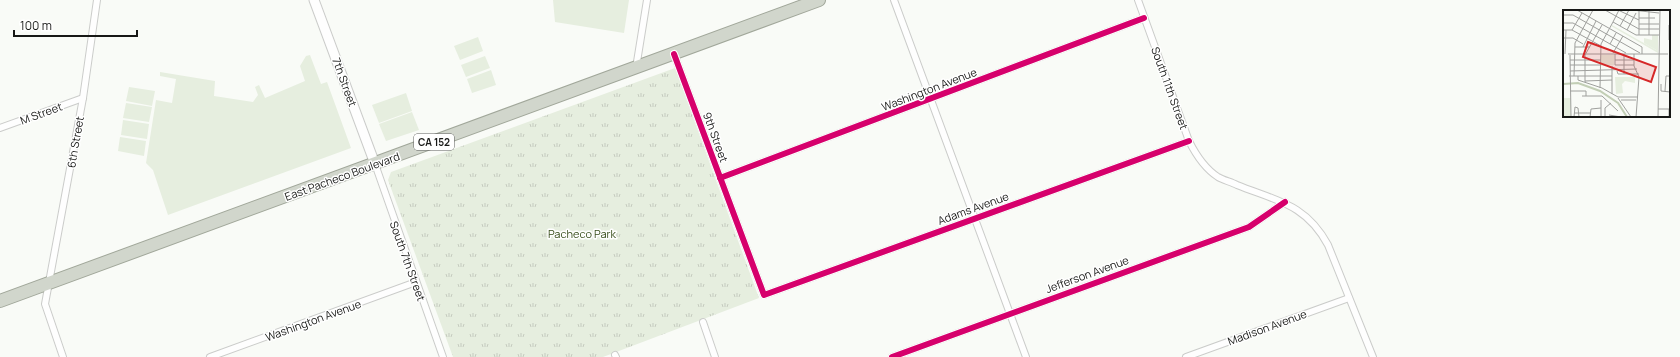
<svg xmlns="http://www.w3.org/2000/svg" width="1680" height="357" font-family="Manrope,sans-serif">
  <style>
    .green { fill: #e6eedf }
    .park { fill: url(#park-tufts) }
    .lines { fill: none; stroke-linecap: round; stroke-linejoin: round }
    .street-casing { stroke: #cbccca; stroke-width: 8 }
    .secondary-casing { stroke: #cbccca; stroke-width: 11 }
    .highway-casing { stroke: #a1a79a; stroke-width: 14 }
    .street { stroke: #fefefe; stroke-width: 6 }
    .secondary { stroke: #fefefe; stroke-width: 9 }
    .highway { stroke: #d1d6cc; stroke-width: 12 }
    .cycleway-casing { stroke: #fff; stroke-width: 8 }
    .cycleway { stroke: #d6006c; stroke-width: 6 }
    .labels { text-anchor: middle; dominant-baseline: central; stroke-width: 3; stroke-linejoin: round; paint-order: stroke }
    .shield { fill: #fff; stroke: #5d5d5c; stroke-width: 1 }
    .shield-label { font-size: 10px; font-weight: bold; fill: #171816 }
    .street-label { font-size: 11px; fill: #171816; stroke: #fff }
    .park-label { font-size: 11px; fill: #354c18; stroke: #fff }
    .inset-river { fill: none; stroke: #c2ceb5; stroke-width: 2 }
    .inset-road { fill: none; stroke: #9fa09d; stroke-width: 1 }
    .view { fill: #d62828; fill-opacity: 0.15; stroke: #d62828; stroke-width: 2 }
    .inset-edge { fill: none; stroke: #171816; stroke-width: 2 }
  </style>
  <defs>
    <pattern id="park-tufts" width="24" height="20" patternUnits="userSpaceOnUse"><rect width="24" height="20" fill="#e6eedf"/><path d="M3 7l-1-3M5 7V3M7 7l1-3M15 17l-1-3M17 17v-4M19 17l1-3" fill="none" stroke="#c5cbbf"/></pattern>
  </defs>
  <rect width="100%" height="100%" fill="#f9fbf7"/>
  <!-- green -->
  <g class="green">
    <path d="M 553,0 L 629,0 L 624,33 L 555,22 Z"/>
    <path d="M 478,37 L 483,51 L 460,60 L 454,46 Z"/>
    <path d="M 310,55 L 321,84 L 327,82 L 351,148 L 168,215 L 153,170 L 146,163 L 156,100 L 172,103 L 176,79 L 160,76 L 160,72 L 215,81 L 214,96 L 253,102 L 258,95 L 255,87 L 259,85 L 265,98 L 305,81 L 300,66 L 306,56 Z"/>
    <path d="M 485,56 L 490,68 L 466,77 L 461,65 Z"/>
    <path d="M 491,70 L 496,85 L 472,93 L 467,79 Z"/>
    <path d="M 129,87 L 155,91 L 152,106 L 126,101 Z"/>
    <path d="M 406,93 L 412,111 L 379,123 L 372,105 Z"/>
    <path d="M 126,103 L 152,107 L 149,122 L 123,118 Z"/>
    <path d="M 412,112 L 419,130 L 386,141 L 379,124 Z"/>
    <path d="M 123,120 L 149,124 L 147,139 L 121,135 Z"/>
    <path d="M 120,137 L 146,141 L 144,156 L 118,151 Z"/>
  </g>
  <!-- park -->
  <path class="park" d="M 675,68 L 759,298 L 603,357 L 453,357 L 388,180 L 391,172 Z"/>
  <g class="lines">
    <defs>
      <g id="street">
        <path d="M 894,0 L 1026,357"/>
        <path d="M 1138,0 L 1189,141 C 1196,155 1204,168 1218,177 C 1223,180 1231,182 1237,185 C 1277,201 1306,204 1328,245 L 1373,357"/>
        <path d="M 674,54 L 764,295 L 1189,141"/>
        <path d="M 636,68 L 647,0"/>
        <path d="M 0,128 L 83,98"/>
        <path d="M 375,164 L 443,357"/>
        <path d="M 720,178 L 1144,18"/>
        <path d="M 703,322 L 715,357"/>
        <path d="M 615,355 L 616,357"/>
        <path d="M 63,357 L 45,304 L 83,98 L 97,0"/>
        <path d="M 210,357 L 416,282"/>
        <path d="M 892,357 L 1249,227 L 1285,202"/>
        <path d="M 1186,357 L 1349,298"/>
      </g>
      <path id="secondary" d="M 314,0 L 375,164"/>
      <path id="highway" d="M 0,301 L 819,0"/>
    </defs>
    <!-- street casing -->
    <use href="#street" class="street-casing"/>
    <!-- secondary casing -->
    <use href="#secondary" class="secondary-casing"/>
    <!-- highway casing -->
    <use href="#highway" class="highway-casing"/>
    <!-- street -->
    <use href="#street" class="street"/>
    <!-- secondary -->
    <use href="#secondary" class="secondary"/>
    <!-- highway -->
    <use href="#highway" class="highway"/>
    <defs>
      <g id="cycleway">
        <path d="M 674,54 L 764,295 L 1189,141"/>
        <path d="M 720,178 L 1144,18"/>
        <path d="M 892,357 L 1249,227 L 1285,202"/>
      </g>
    </defs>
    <!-- cycleway casing -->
    <use href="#cycleway" class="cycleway-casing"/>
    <!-- cycleway -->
    <use href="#cycleway" class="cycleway"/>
  </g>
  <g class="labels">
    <!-- shield labels -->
    <rect class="shield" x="414" y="134" width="40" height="16" rx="3"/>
    <g class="shield-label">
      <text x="434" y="142">CA 152</text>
    </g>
    <!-- street labels -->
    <g class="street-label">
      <text transform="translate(345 82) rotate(70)">7th Street</text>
      <text transform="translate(1170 88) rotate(70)">South 11th Street</text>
      <text transform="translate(929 89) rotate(-21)">Washington Avenue</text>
      <text transform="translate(41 113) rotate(-20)">M Street</text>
      <text transform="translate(716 137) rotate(70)">9th Street</text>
      <text transform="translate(75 142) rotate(-80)">6th Street</text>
      <text transform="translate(342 176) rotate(-20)">East Pacheco Boulevard</text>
      <text transform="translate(973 208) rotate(-20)">Adams Avenue</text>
      <text transform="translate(408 261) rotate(70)">South 7th Street</text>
      <text transform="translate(1087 274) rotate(-20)">Jefferson Avenue</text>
      <text transform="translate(313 320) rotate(-20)">Washington Avenue</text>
      <text transform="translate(1267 327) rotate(-20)">Madison Avenue</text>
    </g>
    <!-- park labels -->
    <g class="park-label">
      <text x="582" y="233">Pacheco Park</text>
    </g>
  </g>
  <!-- overview -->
  <g transform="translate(1563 10)">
    <rect width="107" height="107" fill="#f9fbf7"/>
    <path d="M 89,25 L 95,25 L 95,41 L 81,33 L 81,28 L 89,30 ZM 52,67 L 72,67 L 72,73 L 62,71 L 59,74 L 60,83 L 53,84 Z" fill="#e6eedf"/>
    <path d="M 0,88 L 8,88 L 8,107 L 0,107 Z" fill="#e6eedf"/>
    <path d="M 49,15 L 95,41 L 95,43 L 48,16 ZM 38,45 L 51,45 L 51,55 L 38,56 Z" fill="#e6eedf"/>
    <path class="inset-river" d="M 0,74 L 15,73 L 37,81 L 55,93 L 64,107"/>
    <path class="inset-road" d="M 14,0 L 79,37 L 79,44M 42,0 L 76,19 L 96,19M 55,0 L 76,10M 69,0 L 96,3M 0,5 L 10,5 L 77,43M 76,8 L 92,8M 50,12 L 73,25 L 96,25M 50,12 L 56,0M 0,13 L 10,13 L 63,43M 76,14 L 96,14M 57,16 L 66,0M 0,20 L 9,20 L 38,36M 9,20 L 19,3M 64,20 L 73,3M 76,25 L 76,0M 86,25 L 86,0M 0,28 L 10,28 L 20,34M 106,30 L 106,15M 47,34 L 53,23M 12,37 L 27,37M 20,37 L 33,11M 50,43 L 60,26M 2,44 L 3,20M 5,44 L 105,44M 52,44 L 52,55 L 71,55M 61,44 L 61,64M 71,44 L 71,56 L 76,67 L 73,107M 7,45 L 8,107M 7,50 L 38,50M 52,50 L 71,50M 7,55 L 38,55M 49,56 L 49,84M 7,61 L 74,59M 54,61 L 55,64 L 76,64M 6,66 L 49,66M 11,66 L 12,33 L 30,0M 15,66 L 15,70 L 39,78 L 55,87 L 75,87M 22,71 L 49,70M 22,72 L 22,45 L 39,15M 98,74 L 98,81 L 107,82M 37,78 L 38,34 L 50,12M 7,81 L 23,81 L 23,86M 102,81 L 103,66 L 107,66M 19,86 L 39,86 L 55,101M 55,88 L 68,107M 58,90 L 73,90M 95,99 L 106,99 L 106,107M 11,103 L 27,103M 46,105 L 58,107M 11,107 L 12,97 L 15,98 L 16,107M 27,107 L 28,99 L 38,98M 38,107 L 38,90M 42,107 L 42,98 L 48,93M 95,107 L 97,0"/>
    <path class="view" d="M 25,32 L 93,57 L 88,72 L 20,47 Z"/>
    <rect width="107" height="107" class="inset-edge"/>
  </g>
  <!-- scale -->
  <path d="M14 30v6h123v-6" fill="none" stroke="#171816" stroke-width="2"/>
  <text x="20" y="30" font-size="12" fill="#171816" stroke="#ffffff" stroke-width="3" paint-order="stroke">100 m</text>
</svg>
